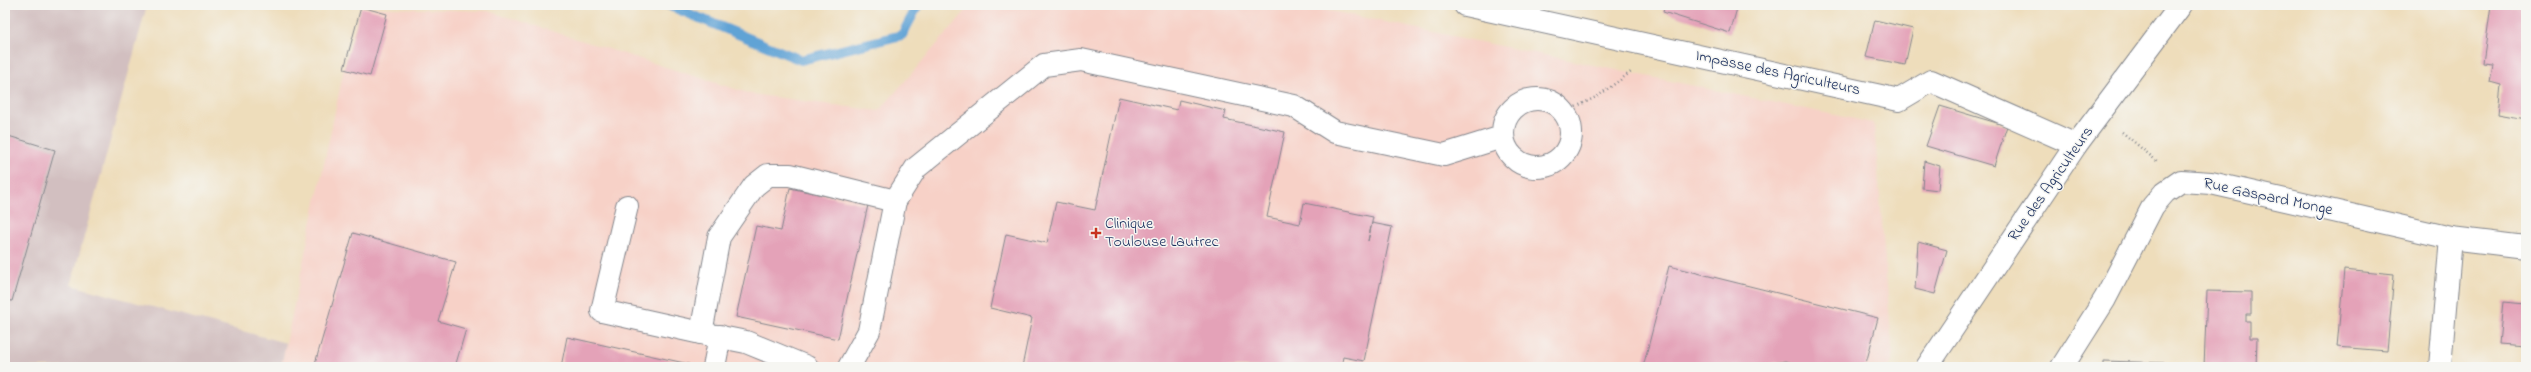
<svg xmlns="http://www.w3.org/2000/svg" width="2531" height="372" font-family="'Indie Flower',sans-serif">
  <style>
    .built { fill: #f7d1c7 }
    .industrial { fill: #d2bfc0 }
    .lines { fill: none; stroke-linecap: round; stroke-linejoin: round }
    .stream { stroke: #61a3d5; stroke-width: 10 }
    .building { fill: #e4a2b8 }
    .minor-casing { stroke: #84868c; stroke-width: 24 }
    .path { stroke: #84868c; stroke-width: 2.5; stroke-dasharray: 1 3; stroke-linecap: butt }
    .minor { stroke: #fff; stroke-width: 22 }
    .poi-dot { fill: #c8321e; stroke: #f6f6f2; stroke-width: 1.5 }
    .labels { text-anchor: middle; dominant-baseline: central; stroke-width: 3; stroke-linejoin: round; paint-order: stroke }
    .street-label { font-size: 16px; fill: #1b2f5e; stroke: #f6f6f2 }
    .poi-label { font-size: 16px; fill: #1b2f5e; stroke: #f6f6f2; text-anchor: start }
  </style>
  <rect width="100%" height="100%" fill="#f6f6f2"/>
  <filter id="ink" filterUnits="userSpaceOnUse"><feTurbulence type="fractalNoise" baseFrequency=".025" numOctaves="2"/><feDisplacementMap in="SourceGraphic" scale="8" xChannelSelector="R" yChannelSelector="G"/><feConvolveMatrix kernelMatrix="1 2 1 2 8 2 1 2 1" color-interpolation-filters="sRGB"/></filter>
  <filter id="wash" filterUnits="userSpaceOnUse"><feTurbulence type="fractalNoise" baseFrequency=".012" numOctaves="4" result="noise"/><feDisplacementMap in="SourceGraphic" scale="16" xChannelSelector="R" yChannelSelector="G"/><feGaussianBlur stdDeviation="0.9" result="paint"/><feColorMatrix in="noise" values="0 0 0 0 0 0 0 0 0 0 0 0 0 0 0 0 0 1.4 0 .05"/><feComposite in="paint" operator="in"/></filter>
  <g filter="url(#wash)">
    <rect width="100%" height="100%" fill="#edb"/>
    <!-- built -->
    <path class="built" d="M 971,5 L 1302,5 L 1874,123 L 1893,360 L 1889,367 L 281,367 L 344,69 L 361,7 L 488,11 L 751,94 L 879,111 Z"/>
    <!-- industrial -->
    <path class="industrial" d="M 5,5 L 147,5 L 71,285 L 286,343 L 281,367 L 5,367 Z"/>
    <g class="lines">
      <!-- stream -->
      <path class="stream" d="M 668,5 L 801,60 L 902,35 L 918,5"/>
    </g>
    <g id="blocks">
      <!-- building -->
      <g class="building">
        <path d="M 1665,5 L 1738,5 L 1730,33 L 1663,12 Z"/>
        <path d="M 2491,5 L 2526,5 L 2526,119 L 2498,114 L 2501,85 L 2490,82 L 2493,64 L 2483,63 Z"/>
        <path d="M 361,7 L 387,14 L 370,76 L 344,69 Z"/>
        <path d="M 1875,20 L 1913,29 L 1905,65 L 1866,57 Z"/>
        <path d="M 1119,97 L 1177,110 L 1179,100 L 1226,111 L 1224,119 L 1285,132 L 1267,217 L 1300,224 L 1304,203 L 1373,217 L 1368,241 L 1372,223 L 1392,227 L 1364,361 L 1343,357 L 1341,367 L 1022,367 L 1032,318 L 990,308 L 1006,234 L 1047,243 L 1056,202 L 1095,210 Z"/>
        <path d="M 1940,106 L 2007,126 L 1994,166 L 1926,146 Z"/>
        <path d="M 5,135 L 55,150 L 12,301 L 5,300 Z"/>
        <path d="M 1924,161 L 1940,166 L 1938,190 L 1922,188 Z"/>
        <path d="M 790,188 L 868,205 L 838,339 L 736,317 L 756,226 L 781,231 Z"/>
        <path d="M 353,233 L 456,262 L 438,321 L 466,329 L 455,367 L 314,367 Z"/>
        <path d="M 1918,242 L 1947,250 L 1935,294 L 1915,289 Z"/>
        <path d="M 1669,266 L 1878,318 L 1865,367 L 1812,367 L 1785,361 L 1749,367 L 1643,367 Z"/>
        <path d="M 2344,270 L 2394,275 L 2387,351 L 2337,347 Z"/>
        <path d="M 2207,291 L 2251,292 L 2251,314 L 2246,314 L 2246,321 L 2250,321 L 2250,338 L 2257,338 L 2256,367 L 2204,367 Z"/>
        <path d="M 2503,302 L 2526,304 L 2526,346 L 2499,344 Z"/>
        <path d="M 567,337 L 689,364 L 688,367 L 561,367 Z"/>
        <path d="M 2104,361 L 2166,363 L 2166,367 L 2104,367 Z"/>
      </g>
    </g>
  </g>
  <g filter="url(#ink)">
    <use href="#blocks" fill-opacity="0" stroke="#84868c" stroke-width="1"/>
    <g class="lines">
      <defs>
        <g id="minor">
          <path d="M 1465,5 L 1899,100 L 1931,81 L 2076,145"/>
          <circle cx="1537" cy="133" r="34"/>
          <path d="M 627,206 L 602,311 L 701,333"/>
          <path d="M 714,367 L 720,336"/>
          <path d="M 807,367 L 746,342 L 701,333 L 719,237 L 754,186 L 768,175 L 790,175 L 895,201"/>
          <path d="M 849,367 L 869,331 L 895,201 L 916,168 L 1044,65 L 1081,60 L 1294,106 L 1335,132 L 1444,155 L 1502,137"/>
          <path d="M 1927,367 L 2076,145 L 2181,5"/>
          <path d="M 2062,367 L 2105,299 L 2153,206 L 2165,192 L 2181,181 L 2211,183 L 2451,238 L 2526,247"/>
          <path d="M 2440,367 L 2451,238"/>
        </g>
      </defs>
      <!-- minor casing -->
      <use href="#minor" class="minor-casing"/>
      <!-- path -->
      <g class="path">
        <path d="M 1565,112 L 1598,96 L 1631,72"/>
        <path d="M 2122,132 L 2158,162"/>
      </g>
      <!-- minor -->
      <use href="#minor" class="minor"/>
    </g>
  </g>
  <!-- markers -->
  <path class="poi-dot" d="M1094 227h4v4h4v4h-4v4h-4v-4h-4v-4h4z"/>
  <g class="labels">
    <!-- street labels -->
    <g class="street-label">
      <text transform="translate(1778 73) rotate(12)">Impasse des Agriculteurs</text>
      <text transform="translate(2051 184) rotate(-55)">Rue des Agriculteurs</text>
      <text transform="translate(2268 197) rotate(12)">Rue Gaspard Monge</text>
    </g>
    <!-- poi labels -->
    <g class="poi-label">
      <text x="1105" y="224">Clinique<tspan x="1105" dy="18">Toulouse Lautrec</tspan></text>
    </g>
  </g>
  <!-- margin -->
  <rect width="2531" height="372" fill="none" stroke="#f6f6f2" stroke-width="20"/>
</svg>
